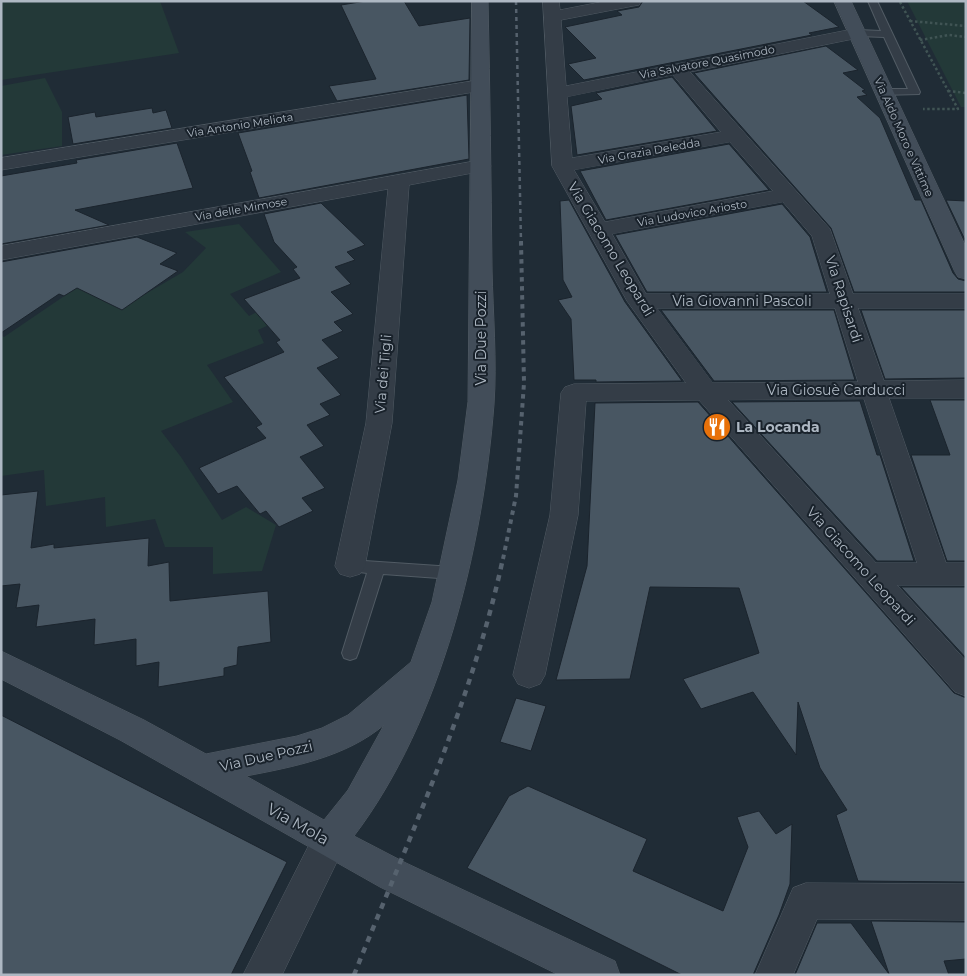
<svg xmlns="http://www.w3.org/2000/svg" width="967" height="976" font-family="Montserrat,sans-serif">
  <style>
    .green { fill: #233938 }
    .building { fill: #485662; stroke: #1b242d }
    .lines { fill: none; stroke-linecap: round; stroke-linejoin: round }
    .lane-casing { stroke: #515b64; stroke-width: 2 }
    .street-casing { stroke: #515b64; stroke-width: 1 }
    .secondary-casing { stroke: #515b64; stroke-width: 1 }
    .path { stroke: #405454; stroke-width: 2.5; stroke-dasharray: 2.5 2.5; stroke-linecap: butt }
    .lane { fill: #343d47; fill-rule: evenodd }
    .street { fill: #343d47; fill-rule: evenodd }
    .secondary { fill: #424d59; fill-rule: evenodd }
    .rail-far2 { stroke: #56626e; stroke-width: 2.5; stroke-dasharray: 4 4; stroke-linecap: butt }
    .rail-far1 { stroke: #56626e; stroke-width: 4; stroke-dasharray: 4.5 4.5; stroke-linecap: butt }
    .rail { stroke: #56626e; stroke-width: 4.5; stroke-dasharray: 6 6; stroke-linecap: butt }
    .labels { text-anchor: middle; dominant-baseline: central; stroke-width: 4; stroke-linejoin: round; paint-order: stroke }
    .far-street-label { font-size: 11px; fill: #aeb8c3; stroke: #19222b }
    .street-label { font-size: 14px; fill: #aeb8c3; stroke: #19222b }
    .poi-label { font-size: 14px; font-weight: bold; fill: #aeb8c3; stroke: #19222b; text-anchor: start }
    .near-street-label { font-size: 16px; fill: #aeb8c3; stroke: #19222b }
  </style>
  <rect width="100%" height="100%" fill="#202c36"/>
  <!-- green -->
  <g class="green">
    <path d="M 1,1 L 160,1 L 179,53 L 1,80 Z"/>
    <path d="M 907,1 L 966,1 L 966,107 L 961,107 Z"/>
    <path d="M 45,78 L 62,112 L 62,146 L 1,155 L 1,86 Z"/>
    <path d="M 239,224 L 281,272 L 230,294 L 249,316 L 265,308 L 273,323 L 258,330 L 264,343 L 207,365 L 233,402 L 161,431 L 181,457 L 222,520 L 246,507 L 276,525 L 262,571 L 213,574 L 213,547 L 165,547 L 155,519 L 106,527 L 105,497 L 46,506 L 44,470 L 1,476 L 1,335 L 4,337 L 79,286 L 125,306 L 183,272 L 206,248 L 185,232 Z"/>
  </g>
  <!-- building -->
  <g class="building">
    <path d="M 366,1 L 404,1 L 419,26 L 470,18 L 469,80 L 337,101 L 329,86 L 376,79 L 341,5 Z"/>
    <path d="M 643,1 L 803,1 L 839,27 L 809,33 L 812,35 L 584,80 L 568,64 L 596,58 L 565,27 L 622,15 L 617,11 L 639,7 Z"/>
    <path d="M 826,46 L 858,70 L 843,73 L 865,90 L 862,91 L 867,95 L 857,97 L 880,118 L 915,200 L 921,200 L 953,273 L 958,279 L 966,281 L 966,292 L 854,292 L 831,228 L 694,73 Z"/>
    <path d="M 672,77 L 717,131 L 577,155 L 571,106 L 602,99 L 596,93 Z"/>
    <path d="M 467,95 L 469,159 L 259,198 L 250,172 L 252,171 L 238,133 Z"/>
    <path d="M 152,108 L 153,113 L 166,110 L 172,128 L 73,144 L 68,117 L 95,112 L 96,117 Z"/>
    <path d="M 177,143 L 193,188 L 75,210 L 109,225 L 1,244 L 1,176 L 77,163 L 76,160 Z"/>
    <path d="M 729,144 L 769,190 L 606,220 L 580,171 Z"/>
    <path d="M 569,200 L 625,302 L 682,381 L 596,382 L 596,380 L 574,380 L 571,319 L 558,300 L 572,297 L 563,280 L 560,201 Z"/>
    <path d="M 946,200 L 966,201 L 966,242 Z"/>
    <path d="M 321,203 L 365,245 L 347,252 L 355,260 L 335,267 L 351,284 L 331,292 L 353,314 L 334,322 L 343,331 L 322,340 L 339,358 L 317,368 L 341,395 L 320,404 L 330,415 L 307,425 L 324,446 L 300,457 L 325,488 L 302,498 L 313,511 L 279,527 L 266,511 L 260,514 L 237,486 L 218,494 L 199,468 L 266,438 L 256,427 L 262,424 L 224,377 L 284,352 L 276,342 L 280,340 L 244,299 L 300,278 L 293,269 L 297,267 L 274,242 L 264,214 Z"/>
    <path d="M 782,204 L 810,237 L 827,292 L 647,292 L 615,235 Z"/>
    <path d="M 137,237 L 177,253 L 160,264 L 178,271 L 122,310 L 77,288 L 64,296 L 59,294 L 1,333 L 1,262 Z"/>
    <path d="M 661,310 L 834,310 L 855,380 L 714,381 Z"/>
    <path d="M 861,310 L 966,310 L 966,378 L 885,379 Z"/>
    <path d="M 930,400 L 966,400 L 966,561 L 947,561 L 911,455 L 950,455 Z"/>
    <path d="M 860,401 L 877,455 L 880,455 L 914,561 L 877,561 L 732,402 Z"/>
    <path d="M 698,402 L 954,693 L 966,698 L 966,882 L 858,881 L 836,815 L 847,810 L 820,768 L 798,702 L 796,755 L 753,692 L 701,709 L 683,679 L 759,653 L 739,588 L 650,587 L 630,679 L 556,680 L 587,566 L 595,403 Z"/>
    <path d="M 38,491 L 31,548 L 54,544 L 54,548 L 149,538 L 148,566 L 169,562 L 170,601 L 268,591 L 271,642 L 238,647 L 237,665 L 224,668 L 224,676 L 158,687 L 159,662 L 136,666 L 136,639 L 94,645 L 95,619 L 36,627 L 39,605 L 16,608 L 20,584 L 1,586 L 1,495 Z"/>
    <path d="M 901,587 L 966,587 L 966,658 Z"/>
    <path d="M 516,698 L 546,706 L 531,751 L 500,742 Z"/>
    <path d="M 1,715 L 287,862 L 231,975 L 1,975 Z"/>
    <path d="M 528,786 L 647,839 L 633,871 L 723,911 L 748,847 L 737,817 L 759,811 L 776,834 L 792,824 L 790,884 L 779,915 L 753,975 L 682,975 L 467,868 L 509,796 Z"/>
    <path d="M 871,921 L 966,922 L 966,959 L 944,961 L 949,975 L 795,975 L 817,923 L 851,923 L 889,974 Z"/>
  </g>
  <g class="lines">
    <defs>
      <g id="lane">
        <path d="M 868,1 L 877,1 L 920,92 L 919,94 L 882,95 L 877,92 L 882,89 L 908,89 L 884,37 L 858,36 L 853,33 L 858,30 L 881,31 Z"/>
        <path d="M 350,560 L 453,567 L 459,569 L 461,573 L 459,577 L 453,579 L 383,574 L 358,653 L 356,658 L 350,660 L 344,658 L 342,653 L 367,573 L 344,570 L 342,566 L 344,562 Z"/>
      </g>
      <g id="street">
        <path d="M 543,1 L 559,1 L 560,10 L 606,1 L 641,1 L 639,5 L 633,6 L 561,20 L 566,86 L 858,28 L 864,29 L 867,33 L 864,37 L 858,38 L 690,72 L 830,229 L 853,294 L 966,294 L 966,308 L 858,308 L 884,381 L 966,380 L 966,398 L 889,398 L 946,563 L 966,563 L 966,585 L 897,585 L 966,661 L 966,696 L 955,692 L 699,400 L 586,401 L 578,515 L 545,675 L 540,684 L 529,688 L 518,684 L 513,675 L 550,515 L 561,393 L 565,387 L 574,384 L 686,383 L 627,301 L 552,166 ZM 673,75 L 721,132 L 572,158 L 567,97 ZM 730,142 L 773,191 L 605,222 L 574,170 ZM 783,202 L 812,236 L 830,294 L 646,294 L 612,234 ZM 657,308 L 835,308 L 858,382 L 713,383 ZM 864,399 L 917,563 L 876,563 L 728,400 Z"/>
        <path d="M 479,80 L 486,82 L 488,86 L 486,90 L 1,170 L 1,158 Z"/>
        <path d="M 481,160 L 488,162 L 491,166 L 488,170 L 409,185 L 392,423 L 365,566 L 360,574 L 350,577 L 340,574 L 335,566 L 366,423 L 388,189 L 1,260 L 1,246 Z"/>
        <path d="M 329,824 L 341,829 L 347,841 L 282,975 L 243,975 L 317,829 Z"/>
        <path d="M 806,883 L 966,884 L 966,920 L 817,919 L 793,975 L 755,975 L 793,888 Z"/>
      </g>
      <g id="secondary">
        <path d="M 472,1 L 488,1 C 490,91 491,180 492,270 C 493,313 497,362 494,404 C 483,547 442,720 354,836 L 406,863 L 615,961 L 620,975 L 559,975 L 380,887 L 120,740 L 1,679 L 1,651 L 144,720 L 206,754 L 297,736 L 322,728 L 348,715 L 411,662 L 432,602 L 458,480 L 468,402 ZM 384,725 L 348,790 L 324,820 L 246,776 C 293,767 346,757 384,725 Z"/>
        <path d="M 834,1 L 851,1 L 966,247 L 966,279 L 958,277 L 955,272 Z"/>
      </g>
    </defs>
    <!-- lane casing -->
    <use href="#lane" class="lane-casing"/>
    <!-- street casing -->
    <use href="#street" class="street-casing"/>
    <!-- secondary casing -->
    <use href="#secondary" class="secondary-casing"/>
    <!-- path -->
    <g class="path">
      <path d="M 900,2 L 958,109 L 923,109"/>
      <path d="M 910,21 L 966,26"/>
      <path d="M 920,40 L 949,35 L 966,37"/>
      <path d="M 948,91 L 966,93"/>
    </g>
    <!-- lane -->
    <use href="#lane" class="lane"/>
    <!-- street -->
    <use href="#street" class="street"/>
    <!-- secondary -->
    <use href="#secondary" class="secondary"/>
    <!-- rail-far2 -->
    <path class="rail-far2" d="M 516,1 L 521,242"/>
    <!-- rail-far1 -->
    <path class="rail-far1" d="M 503,559 L 516,496 L 524,383 L 521,241"/>
    <!-- rail -->
    <path class="rail" d="M 354,975 C 408,840 473,700 503,558"/>
  </g>
  <!-- icons -->
  <defs>
    <symbol id="restaurant-disc" viewBox="-11 -11 22 22"><circle r="9.5" fill="#e8710a" stroke="#19222b"/><path d="M-5-6h1v4h1v-4h1v4h1v-4h1v5L-1.5 .5V6h-2V.5L-5-1ZM5-6V6H3V1.5H1.5Q1.5-4 5-6Z" fill="#fff"/></symbol>
  </defs>
  <g fill-rule="evenodd">
    <use href="#restaurant-disc" x="701" y="411" width="32" height="32"/>
  </g>
  <g class="labels">
    <!-- far-street labels -->
    <g class="far-street-label">
      <text transform="translate(707 62) rotate(-11)">Via Salvatore Quasimodo</text>
      <text transform="translate(240 125) rotate(-9)">Via Antonio Meliota</text>
      <text transform="translate(904 137) rotate(66)">Via Aldo Moro e Vittime</text>
      <text transform="translate(649 151) rotate(-10)">Via Grazia Deledda</text>
      <text transform="translate(241 209) rotate(-10)">Via delle Mimose</text>
      <text transform="translate(692 213) rotate(-10)">Via Ludovico Ariosto</text>
    </g>
    <!-- street labels -->
    <g class="street-label">
      <text transform="translate(611 249) rotate(59)">Via Giacomo Leopardi</text>
      <text transform="translate(844 299) rotate(72)">Via Rapisardi</text>
      <text x="742" y="301">Via Giovanni Pascoli</text>
      <text transform="translate(481 338) rotate(-90)">Via Due Pozzi</text>
      <text transform="translate(383 374) rotate(-85)">Via dei Tigli</text>
      <text x="836" y="390">Via Giosuè Carducci</text>
      <text transform="translate(861 566) rotate(48)">Via Giacomo Leopardi</text>
      <text transform="translate(266 756) rotate(-13)">Via Due Pozzi</text>
    </g>
    <!-- poi labels -->
    <g class="poi-label">
      <text x="736" y="427">La Locanda</text>
    </g>
    <!-- near-street labels -->
    <g class="near-street-label">
      <text transform="translate(298 824) rotate(29)">Via Mola</text>
    </g>
  </g>
  <!-- border -->
  <rect width="967" height="976" fill="none" stroke="#aeb8c3" stroke-width="5"/>
</svg>
